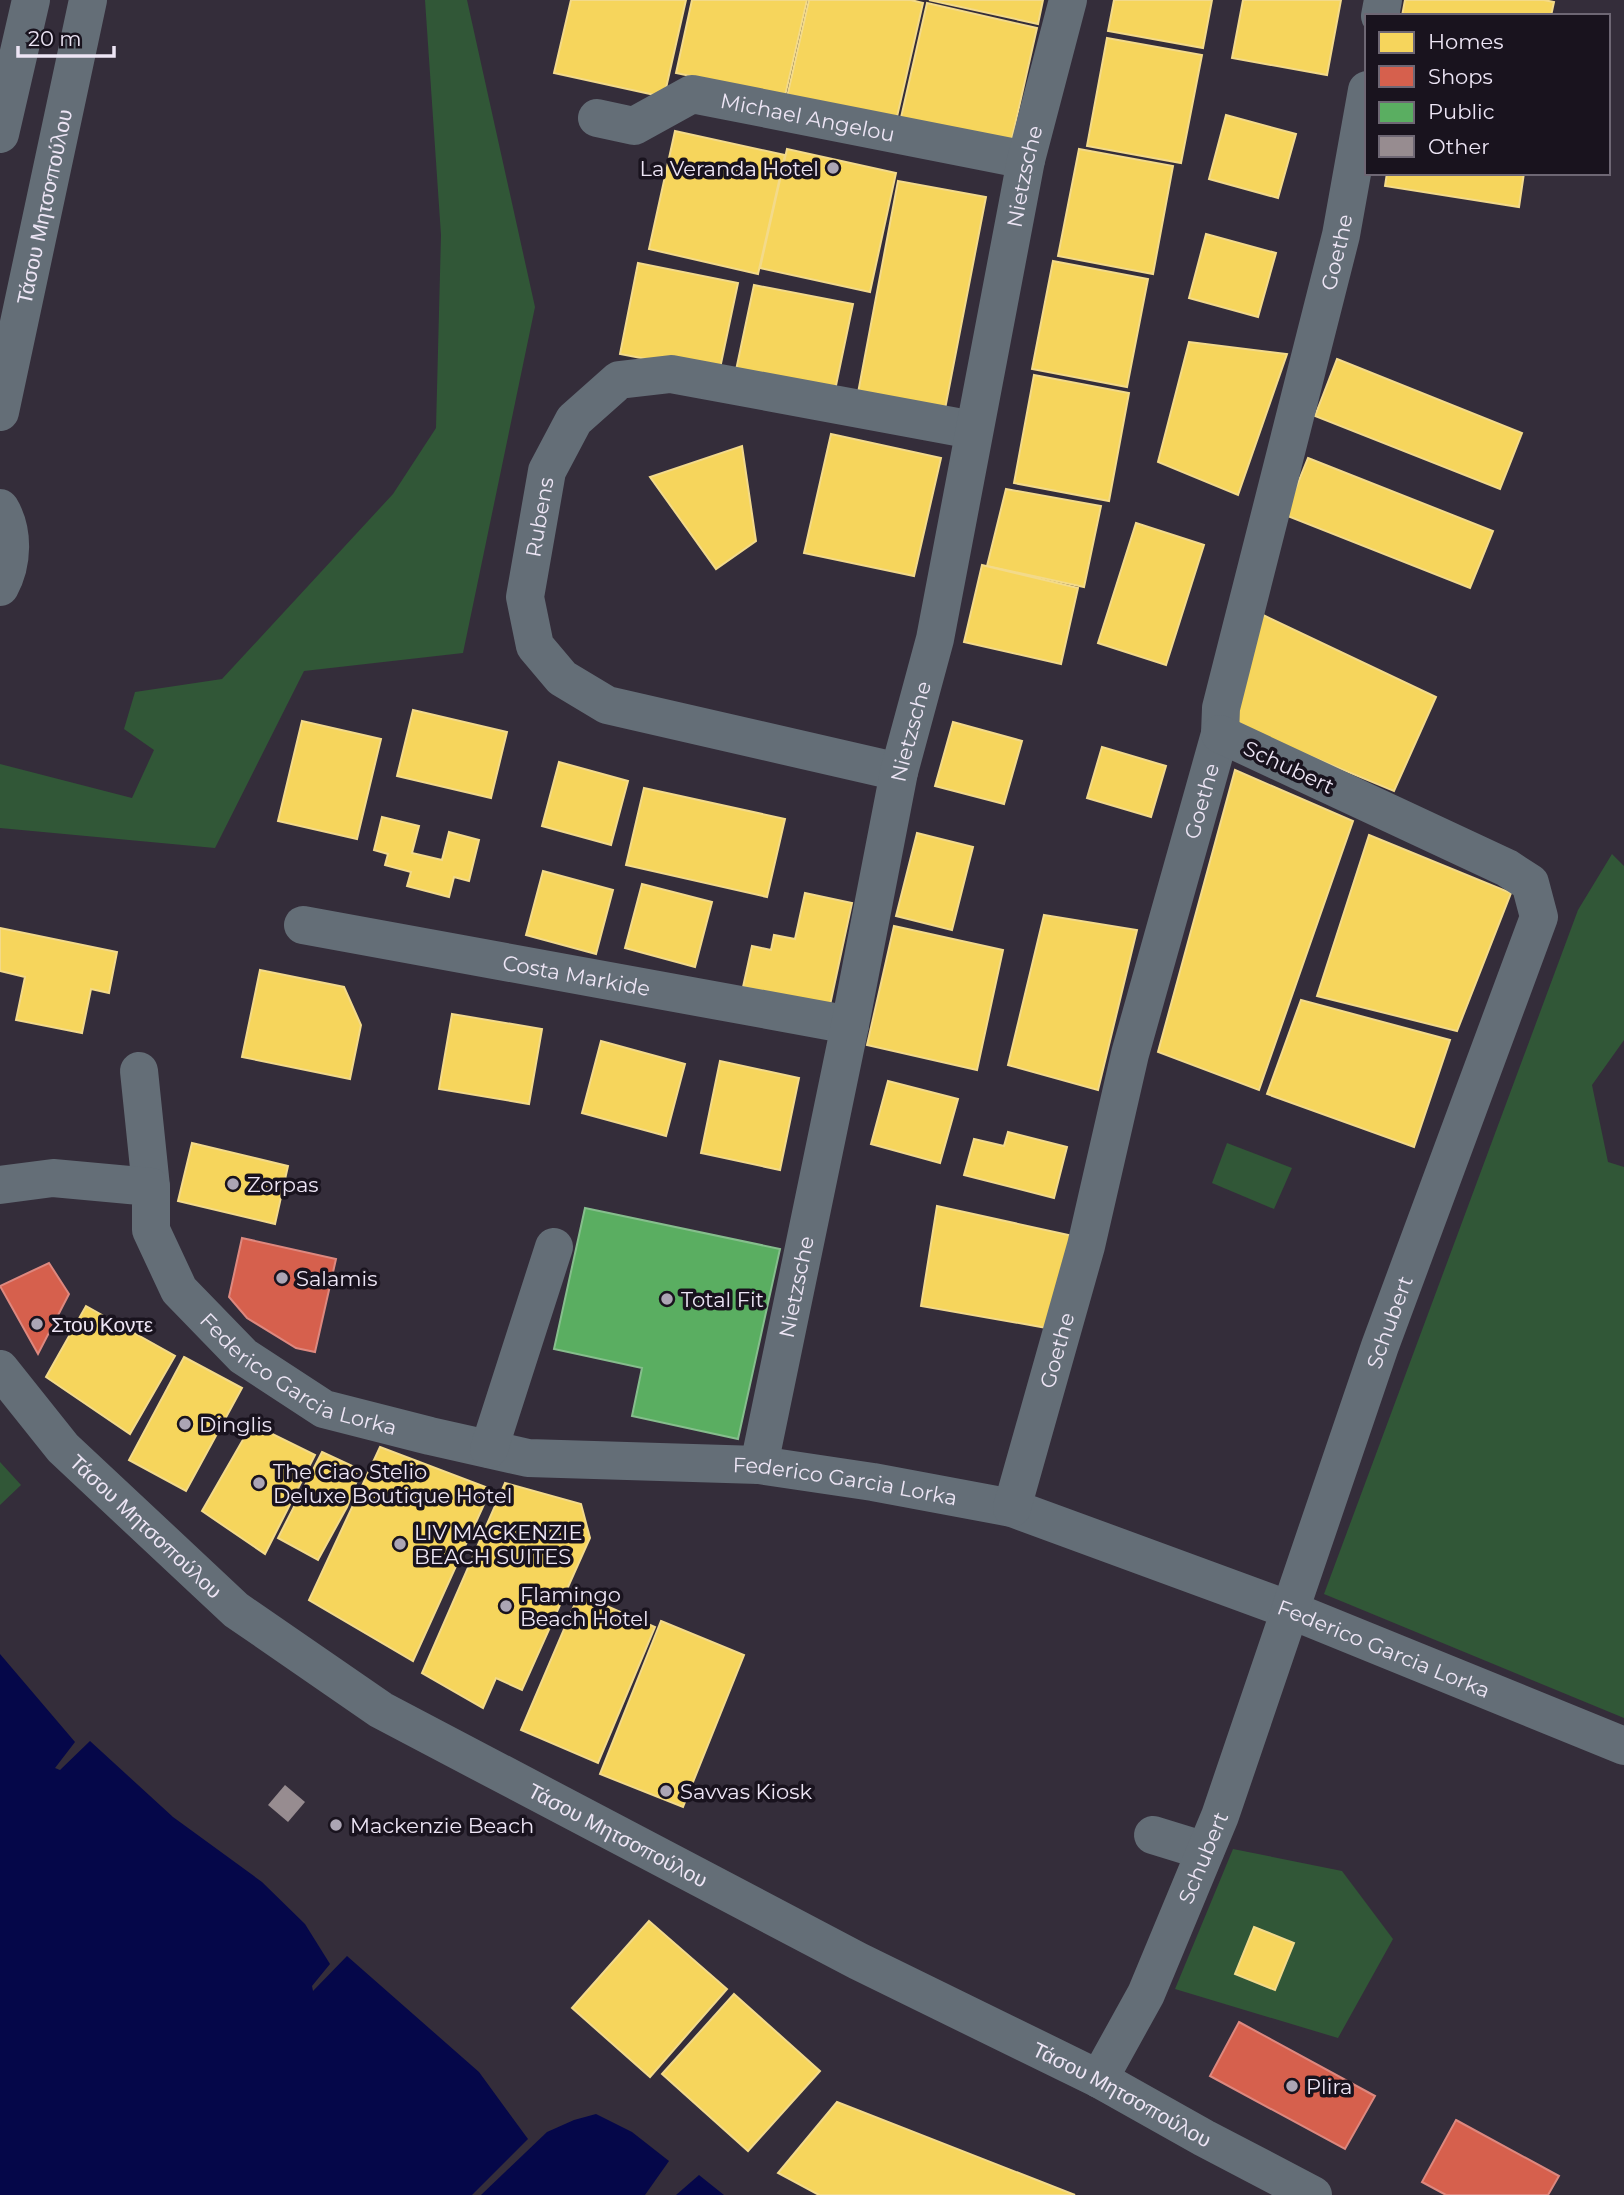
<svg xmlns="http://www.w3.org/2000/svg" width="1624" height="2195" font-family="Montserrat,sans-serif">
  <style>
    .green { fill: #315737; fill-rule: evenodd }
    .water { fill: #050749 }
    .homes { fill: #f6d55c; stroke: #f3da8a; stroke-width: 2 }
    .shops { fill: #d6604d; stroke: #dd887f; stroke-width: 2 }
    .public { fill: #5aae61; stroke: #86be8d; stroke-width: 2 }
    .building { fill: #978c90 }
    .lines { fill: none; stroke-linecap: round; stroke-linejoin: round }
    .minor { stroke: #646e77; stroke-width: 38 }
    .poi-dot { fill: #aca5b4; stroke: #19131e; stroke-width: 2.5 }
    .labels { text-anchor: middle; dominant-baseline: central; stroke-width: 7; stroke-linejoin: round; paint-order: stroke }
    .street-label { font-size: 21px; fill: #ede5f5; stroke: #19131e }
    .poi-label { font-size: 21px; fill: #ede5f5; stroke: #19131e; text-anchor: start }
  </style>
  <rect width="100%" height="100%" fill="#342d3a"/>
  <!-- green -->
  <g class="green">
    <path d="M 425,0 L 467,0 L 535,307 L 463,653 L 304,671 L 215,848 L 0,828 L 0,764 L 132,798 L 154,750 L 124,729 L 135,692 L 222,679 L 393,494 L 436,428 L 441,235 Z"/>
    <path d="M 1612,854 L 1624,866 L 1624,1040 L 1592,1085 L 1608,1162 L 1624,1167 L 1624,1718 L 1324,1594 L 1578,910 Z"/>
    <path d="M 1227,1143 L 1292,1168 L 1274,1209 L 1212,1183 Z"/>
    <path d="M 0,1462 L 21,1485 L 0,1505 Z"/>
    <path d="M 1233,1849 L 1342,1871 L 1393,1939 L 1338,2038 L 1175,1989 ZM 1254,1928 L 1294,1943 L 1275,1990 L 1236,1974 Z"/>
  </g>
  <!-- water -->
  <g class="water">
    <path d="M 0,1654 L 75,1742 L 55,1768 L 60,1770 L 90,1741 L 173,1817 L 262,1882 L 305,1924 L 330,1964 L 312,1986 L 313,1991 L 347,1956 L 479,2072 L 528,2139 L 472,2195 L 0,2195 Z"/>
    <path d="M 596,2114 L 632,2132 L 669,2161 L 645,2195 L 481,2195 L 547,2132 L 574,2120 Z"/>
    <path d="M 699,2175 L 724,2195 L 676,2195 Z"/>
  </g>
  <!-- homes -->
  <g class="homes">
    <path d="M 571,0 L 686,0 L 664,97 L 554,73 Z"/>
    <path d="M 692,0 L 807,0 L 785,96 L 676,73 Z"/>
    <path d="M 809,0 L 911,0 L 923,3 L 896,121 L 787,97 Z"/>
    <path d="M 929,0 L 1043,0 L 1038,24 Z"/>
    <path d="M 1114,0 L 1212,0 L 1203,48 L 1108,31 Z"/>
    <path d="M 1243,0 L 1341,0 L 1327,75 L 1232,58 Z"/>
    <path d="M 1405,0 L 1544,0 L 1554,2 L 1551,16 L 1402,16 Z"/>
    <path d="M 927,3 L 1037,28 L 1010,147 L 900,122 Z"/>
    <path d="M 1107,38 L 1202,55 L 1181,163 L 1087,146 Z"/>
    <path d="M 1226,115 L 1296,134 L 1278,198 L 1209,179 Z"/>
    <path d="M 675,131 L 785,155 L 758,274 L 649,249 Z"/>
    <path d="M 787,149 L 896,173 L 870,292 L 760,268 Z"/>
    <path d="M 1079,149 L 1173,166 L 1153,274 L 1058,256 Z"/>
    <path d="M 1387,173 L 1524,173 L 1519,207 L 1385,186 Z"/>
    <path d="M 898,181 L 986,197 L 945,409 L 858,393 Z"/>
    <path d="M 1206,234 L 1276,253 L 1258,317 L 1189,298 Z"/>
    <path d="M 1053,261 L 1148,279 L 1127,387 L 1032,369 Z"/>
    <path d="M 638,263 L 738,283 L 719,373 L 620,354 Z"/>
    <path d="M 754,285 L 853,304 L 834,395 L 735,375 Z"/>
    <path d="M 1189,342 L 1287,354 L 1238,495 L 1158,462 Z"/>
    <path d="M 1337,359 L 1522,433 L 1500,489 L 1315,416 Z"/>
    <path d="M 1034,375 L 1129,393 L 1109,501 L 1014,483 Z"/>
    <path d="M 831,434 L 941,458 L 914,576 L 804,553 Z"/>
    <path d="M 742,446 L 756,541 L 716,569 L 650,477 Z"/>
    <path d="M 1308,458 L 1493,531 L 1470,588 L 1285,515 Z"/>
    <path d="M 1006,489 L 1101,506 L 1084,587 L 987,566 Z"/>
    <path d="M 1136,523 L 1204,545 L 1166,665 L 1098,643 Z"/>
    <path d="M 982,565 L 1078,588 L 1061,664 L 964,642 Z"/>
    <path d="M 1263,615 L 1436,697 L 1394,791 L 1228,722 Z"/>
    <path d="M 413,710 L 507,732 L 491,798 L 397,776 Z"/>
    <path d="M 302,721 L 381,739 L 357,839 L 278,821 Z"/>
    <path d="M 953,722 L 1022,741 L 1004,804 L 935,786 Z"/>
    <path d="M 1102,747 L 1166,766 L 1151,817 L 1087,798 Z"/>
    <path d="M 559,762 L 628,781 L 611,845 L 542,826 Z"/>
    <path d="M 1235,770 L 1353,821 L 1259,1090 L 1158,1052 Z"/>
    <path d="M 644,788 L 785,819 L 767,897 L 626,865 Z"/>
    <path d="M 382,817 L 419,826 L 412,853 L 442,860 L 449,832 L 479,840 L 469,881 L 454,877 L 449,897 L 407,886 L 411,872 L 385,865 L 388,854 L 374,850 Z"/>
    <path d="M 917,833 L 973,847 L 952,930 L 896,916 Z"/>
    <path d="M 1369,835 L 1511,893 L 1457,1031 L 1317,996 Z"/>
    <path d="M 543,871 L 613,890 L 596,954 L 526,935 Z"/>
    <path d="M 642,884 L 712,902 L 695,967 L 625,948 Z"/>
    <path d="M 805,893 L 852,903 L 830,1005 L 743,987 L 752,946 L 771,950 L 774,935 L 795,939 Z"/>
    <path d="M 1044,915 L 1137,930 L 1098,1090 L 1008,1065 Z"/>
    <path d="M 894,926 L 1003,950 L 977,1070 L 867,1045 Z"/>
    <path d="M 0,928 L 117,952 L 109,993 L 91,989 L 82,1033 L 16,1020 L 25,977 L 0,971 Z"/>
    <path d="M 260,970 L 344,987 L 361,1025 L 350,1079 L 242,1057 Z"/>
    <path d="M 1301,1000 L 1450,1040 L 1414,1147 L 1267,1094 Z"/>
    <path d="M 452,1014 L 542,1029 L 529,1104 L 439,1089 Z"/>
    <path d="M 601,1041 L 685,1064 L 666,1136 L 582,1113 Z"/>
    <path d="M 720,1061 L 799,1078 L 780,1170 L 701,1153 Z"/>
    <path d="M 888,1081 L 958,1099 L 940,1163 L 871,1144 Z"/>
    <path d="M 1008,1132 L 1067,1147 L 1054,1198 L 964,1175 L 974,1139 L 1004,1146 Z"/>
    <path d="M 192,1143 L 288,1166 L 275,1224 L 178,1201 Z"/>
    <path d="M 937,1206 L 1073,1236 L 1047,1328 L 921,1306 Z"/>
    <path d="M 86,1306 L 175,1356 L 130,1434 L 46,1377 Z"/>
    <path d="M 184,1357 L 242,1388 L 186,1491 L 129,1460 Z"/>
    <path d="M 252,1424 L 315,1455 L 265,1554 L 202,1511 Z"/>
    <path d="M 380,1447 L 491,1489 L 413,1661 L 309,1600 Z"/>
    <path d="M 322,1452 L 361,1470 L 347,1507 L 318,1560 L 278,1538 Z"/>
    <path d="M 505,1483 L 581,1504 L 590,1538 L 522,1690 L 496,1678 L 483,1708 L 422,1673 Z"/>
    <path d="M 579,1594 L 655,1627 L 598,1763 L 521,1730 Z"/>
    <path d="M 661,1621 L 744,1655 L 683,1807 L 600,1774 Z"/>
    <path d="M 649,1921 L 727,1989 L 650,2077 L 572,2008 Z"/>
    <path d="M 1254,1927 L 1294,1943 L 1275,1990 L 1235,1974 Z"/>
    <path d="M 734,1994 L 820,2071 L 748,2151 L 662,2074 Z"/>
    <path d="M 837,2102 L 1075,2195 L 819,2195 L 778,2173 Z"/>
  </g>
  <!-- shops -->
  <g class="shops">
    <path d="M 242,1238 L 336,1259 L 315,1352 L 296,1348 L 247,1318 L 229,1297 Z"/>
    <path d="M 49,1263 L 69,1294 L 38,1354 L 0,1286 Z"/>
    <path d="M 1239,2022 L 1375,2096 L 1345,2149 L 1210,2076 Z"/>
    <path d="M 1456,2120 L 1559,2176 L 1548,2195 L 1446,2195 L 1422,2182 Z"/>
  </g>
  <!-- public -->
  <path class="public" d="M 585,1208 L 780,1249 L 738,1439 L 632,1416 L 642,1368 L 554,1349 Z"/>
  <!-- building -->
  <path class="building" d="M 285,1785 L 305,1802 L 288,1822 L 268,1805 Z"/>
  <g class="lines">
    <!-- minor -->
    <g class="minor">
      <path d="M 1380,16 L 1383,0"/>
      <path id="s1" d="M 597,118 L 634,126 L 692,94 L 1026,160"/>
      <path d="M 0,134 L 31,0"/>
      <path id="s2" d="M 0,412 L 88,0"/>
      <path d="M 0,508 C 14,531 13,563 0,587"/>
      <path id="s3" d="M 899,772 L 607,705 L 562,678 L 535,646 L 525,597 L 547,471 L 574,420 L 619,380 L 671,374 L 973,430"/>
      <path id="s4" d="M 303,925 L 850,1025"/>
      <path d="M 139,1071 L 151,1187"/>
      <path id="s5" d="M 0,1185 L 53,1178 L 151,1187 L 151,1230 L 179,1290 L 243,1356 L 324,1409 L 430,1436 L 528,1458 L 759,1465 L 873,1482 L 1012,1508 L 1290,1610 L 1624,1746"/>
      <path id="s6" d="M 0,1369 L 63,1448 L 236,1610 L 381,1710 L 858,1961 L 1099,2079 L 1204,2138 L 1313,2195"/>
      <path d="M 489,1449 L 554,1247"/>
      <path id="s7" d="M 759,1465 L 850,1025 L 899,772 L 935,639 L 1026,160 L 1068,0"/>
      <path id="s8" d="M 1012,1508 L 1086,1246 L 1130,1054 L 1220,734 L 1221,708 L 1341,235 L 1367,90"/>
      <path d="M 1153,1835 L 1205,1851"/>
      <path id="s9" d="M 1099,2079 L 1146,1994 L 1220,1816 L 1380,1346 L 1539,917 L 1530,883 L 1507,868 L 1220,734"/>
    </g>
  </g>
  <!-- markers -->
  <g class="poi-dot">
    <circle cx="833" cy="168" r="7"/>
    <circle cx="233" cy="1184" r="7"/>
    <circle cx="282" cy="1278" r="7"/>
    <circle cx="667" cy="1299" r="7"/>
    <circle cx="37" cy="1324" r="7"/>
    <circle cx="185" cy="1424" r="7"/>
    <circle cx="259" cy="1483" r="7"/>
    <circle cx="400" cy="1544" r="7"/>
    <circle cx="506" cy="1606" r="7"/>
    <circle cx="666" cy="1791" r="7"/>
    <circle cx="336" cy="1825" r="7"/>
    <circle cx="1292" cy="2086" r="7"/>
  </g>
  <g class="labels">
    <!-- street labels -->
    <g class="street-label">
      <text stroke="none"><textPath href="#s1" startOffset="222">Michael Angelou</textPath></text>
      <text stroke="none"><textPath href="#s7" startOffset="1316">Nietzsche</textPath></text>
      <text stroke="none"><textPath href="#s2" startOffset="210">Τάσου Μητσοπούλου</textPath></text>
      <text stroke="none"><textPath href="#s8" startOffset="1298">Goethe</textPath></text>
      <text stroke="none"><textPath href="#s3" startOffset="525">Rubens</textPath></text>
      <text stroke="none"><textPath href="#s7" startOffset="749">Nietzsche</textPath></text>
      <text transform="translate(1289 767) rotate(25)">Schubert</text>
      <text stroke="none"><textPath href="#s8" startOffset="732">Goethe</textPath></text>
      <text stroke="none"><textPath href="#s4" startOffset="278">Costa Markide</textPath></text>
      <text stroke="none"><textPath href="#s7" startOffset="182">Nietzsche</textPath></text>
      <text stroke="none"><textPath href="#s9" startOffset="812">Schubert</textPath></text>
      <text stroke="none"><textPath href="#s8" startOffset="164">Goethe</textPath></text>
      <text stroke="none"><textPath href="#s5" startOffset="411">Federico Garcia Lorka</textPath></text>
      <text stroke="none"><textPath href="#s5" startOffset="978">Federico Garcia Lorka</textPath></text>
      <text stroke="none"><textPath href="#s6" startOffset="215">Τάσου Μητσοπούλου</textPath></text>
      <text stroke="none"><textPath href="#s5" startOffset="1545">Federico Garcia Lorka</textPath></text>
      <text stroke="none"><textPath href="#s6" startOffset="782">Τάσου Μητσοπούλου</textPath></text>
      <text stroke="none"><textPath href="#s9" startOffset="245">Schubert</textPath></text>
      <text stroke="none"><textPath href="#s6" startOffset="1349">Τάσου Μητσοπούλου</textPath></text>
    </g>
    <!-- poi labels -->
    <g class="poi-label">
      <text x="819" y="168" text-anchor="end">La Veranda Hotel</text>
      <text x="247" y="1184">Zorpas</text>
      <text x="296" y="1278">Salamis</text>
      <text x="681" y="1299">Total Fit</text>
      <text x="51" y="1324">Στου Κοντε</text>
      <text x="199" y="1424">Dinglis</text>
      <text x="273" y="1471">The Ciao Stelio<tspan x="273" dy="24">Deluxe Boutique Hotel</tspan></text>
      <text x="414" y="1532">LIV MACKENZIE<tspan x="414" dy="24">BEACH SUITES</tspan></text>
      <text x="520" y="1594">Flamingo<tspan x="520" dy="24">Beach Hotel</tspan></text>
      <text x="680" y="1791">Savvas Kiosk</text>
      <text x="350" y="1825">Mackenzie Beach</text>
      <text x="1306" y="2086">Plira</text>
    </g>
  </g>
  <!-- legend -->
  <rect x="1365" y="14" width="245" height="161" fill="#19131e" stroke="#6e6774" stroke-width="2"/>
  <rect x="1379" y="32" width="35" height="21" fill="#f6d55c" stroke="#6e6774" stroke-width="2"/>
  <text x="1428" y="49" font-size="21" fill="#ede5f5">Homes</text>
  <rect x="1379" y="66" width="35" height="21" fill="#d6604d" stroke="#6e6774" stroke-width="2"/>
  <text x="1428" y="84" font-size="21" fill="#ede5f5">Shops</text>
  <rect x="1379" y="102" width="35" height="21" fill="#5aae61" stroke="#6e6774" stroke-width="2"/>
  <text x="1428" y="119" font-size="21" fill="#ede5f5">Public</text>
  <rect x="1379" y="136" width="35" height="21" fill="#978c90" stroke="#6e6774" stroke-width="2"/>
  <text x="1428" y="154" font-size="21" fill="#ede5f5">Other</text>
  <!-- scale -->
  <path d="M18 46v10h96v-10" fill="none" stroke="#ede5f5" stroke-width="3.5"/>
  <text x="28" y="46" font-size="21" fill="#ede5f5" stroke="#19131e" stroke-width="5" paint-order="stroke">20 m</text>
</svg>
